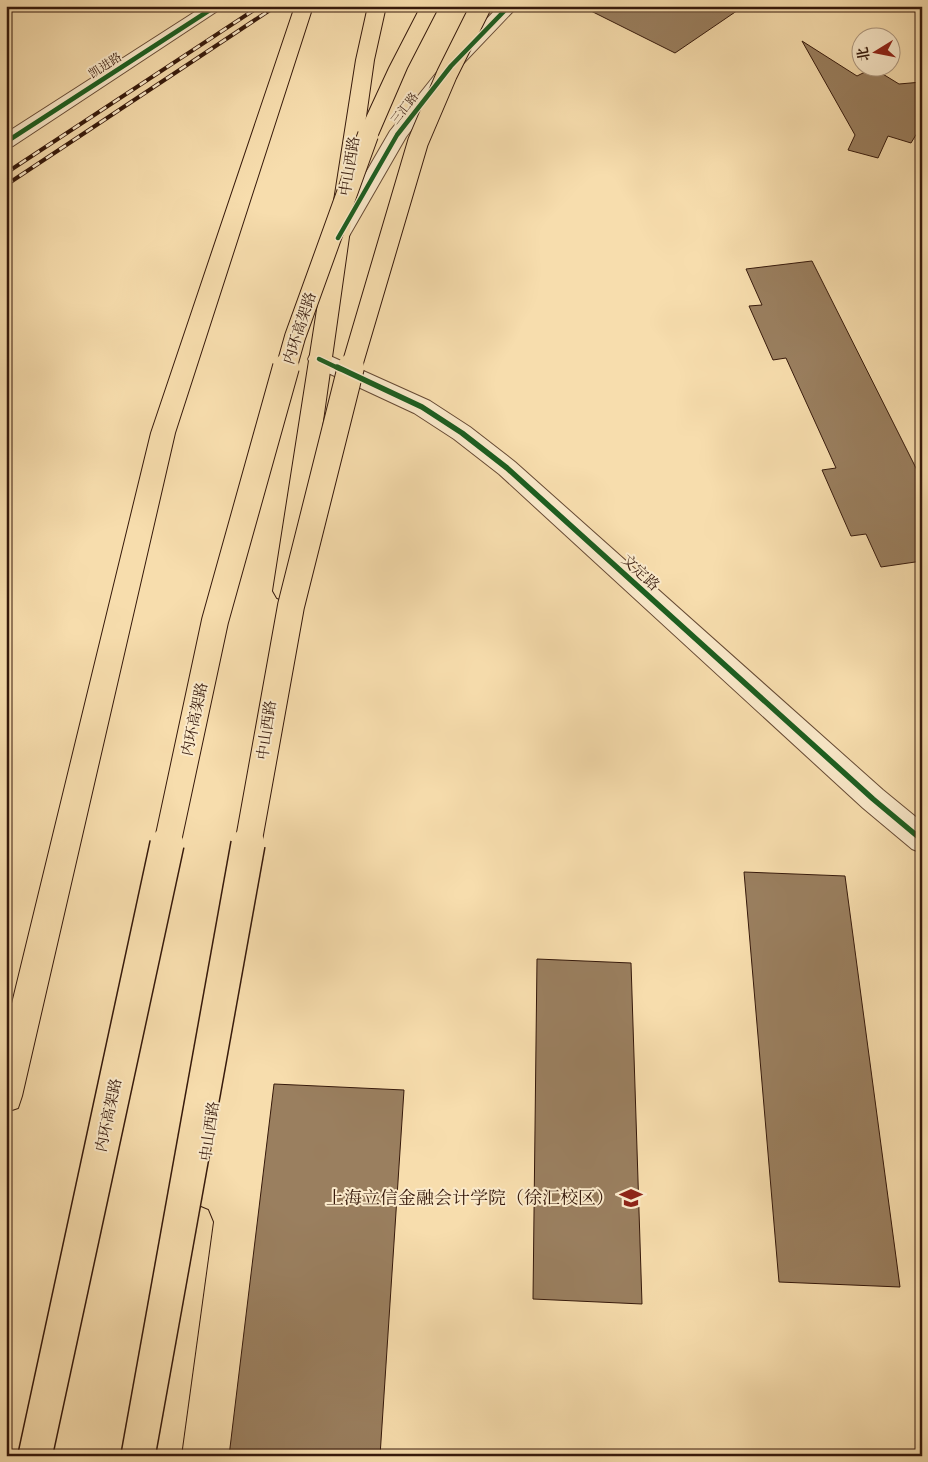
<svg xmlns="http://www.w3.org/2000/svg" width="928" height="1462" font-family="'Libre Caslon Text','Noto Serif SC',serif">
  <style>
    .building { fill: #9a7f5f; stroke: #36190b }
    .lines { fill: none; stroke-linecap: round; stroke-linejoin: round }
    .minor-casing { stroke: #664a34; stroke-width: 2 }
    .major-casing { stroke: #36190b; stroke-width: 2 }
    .highway-casing { stroke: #36190b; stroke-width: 2 }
    .minor { fill: #fae9ca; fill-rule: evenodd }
    .major { fill: #f7ddad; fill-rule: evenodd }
    .highway { fill: #f7ddad; fill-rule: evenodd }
    .rail-casing { stroke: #36190b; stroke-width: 4 }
    .rail { stroke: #fae9ca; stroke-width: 2.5; stroke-dasharray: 8; stroke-linecap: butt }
    .highway-bridge-far2-casing { stroke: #36190b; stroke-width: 22; stroke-linecap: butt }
    .highway-bridge-far1-casing { stroke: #36190b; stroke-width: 28; stroke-linecap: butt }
    .highway-bridge-casing { stroke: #36190b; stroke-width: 36; stroke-linecap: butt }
    .highway-bridge-far2 { stroke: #f7ddad; stroke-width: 20 }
    .highway-bridge-far1 { stroke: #f7ddad; stroke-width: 26 }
    .highway-bridge { stroke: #f7ddad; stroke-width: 33 }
    .cycleway-far1-casing { stroke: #fae9ca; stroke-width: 7 }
    .cycleway-casing { stroke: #fae9ca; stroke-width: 9 }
    .cycleway-far1 { stroke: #1b5e20; stroke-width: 4.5 }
    .cycleway { stroke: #1b5e20; stroke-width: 5.5 }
    .labels { text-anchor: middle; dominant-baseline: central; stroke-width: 4; stroke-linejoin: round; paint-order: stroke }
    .far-street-label { font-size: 12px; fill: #36190b; stroke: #fae9ca }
    .street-label { font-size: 15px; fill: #36190b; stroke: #fae9ca }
    .near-poi-label { font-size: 18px; fill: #36190b; stroke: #fae9ca; text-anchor: end }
  </style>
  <rect width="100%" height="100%" fill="#f7ddad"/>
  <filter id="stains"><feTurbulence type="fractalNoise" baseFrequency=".004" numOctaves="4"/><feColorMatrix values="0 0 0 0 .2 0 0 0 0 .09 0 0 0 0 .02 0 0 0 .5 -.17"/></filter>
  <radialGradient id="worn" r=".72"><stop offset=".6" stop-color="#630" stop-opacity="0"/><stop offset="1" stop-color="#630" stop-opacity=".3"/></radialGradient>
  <!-- building -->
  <g class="building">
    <path d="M 581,6 L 744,6 L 675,53 Z"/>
    <path d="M 802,41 L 857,76 L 873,68 L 899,84 L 922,82 L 922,125 L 911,143 L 888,136 L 878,158 L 848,150 L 855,135 Z"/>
    <path d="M 812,261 L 922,480 L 922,561 L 881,567 L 866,534 L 851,536 L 822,470 L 836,468 L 786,358 L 773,360 L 749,306 L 762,305 L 746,269 Z"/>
    <path d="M 744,872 L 845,876 L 900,1287 L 779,1282 Z"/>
    <path d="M 537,959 L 631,963 L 642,1304 L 533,1299 Z"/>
    <path d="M 274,1084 L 404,1090 L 380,1456 L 229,1456 Z"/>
  </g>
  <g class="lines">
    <defs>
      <g id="minor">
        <path d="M 204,6 L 225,6 L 13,146 L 6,148 L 6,133 Z"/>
        <path d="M 499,6 L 518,6 L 457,70 L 406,137 L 345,243 L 338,245 L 331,243 L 328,238 L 390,131 L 445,62 Z"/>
        <path d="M 319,351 L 430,401 L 470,427 L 515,462 L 883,790 L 922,822 L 922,853 L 912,849 L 863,808 L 499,474 L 454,439 L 414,413 L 311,365 L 308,359 L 311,353 Z"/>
      </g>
      <g id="major">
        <path d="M 295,6 L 313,6 L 175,433 L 22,1096 L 18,1108 L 6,1112 L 6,1028 L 151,433 Z"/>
        <path d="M 368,6 L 386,6 L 374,60 L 299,591 L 295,598 L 286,601 L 277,598 L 273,591 L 356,60 Z"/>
        <path d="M 196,1205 L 208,1210 L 213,1222 L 181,1456 L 143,1456 L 179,1222 L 184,1210 Z"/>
      </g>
      <path id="highway" d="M 421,6 L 439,6 L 407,68 L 378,135 L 375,139 L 361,139 L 358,135 L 389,68 Z"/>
    </defs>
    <!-- minor casing -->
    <use href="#minor" class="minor-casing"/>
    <!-- major casing -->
    <use href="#major" class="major-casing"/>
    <!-- highway casing -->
    <use href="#highway" class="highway-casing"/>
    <!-- minor -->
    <use href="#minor" class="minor"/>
    <!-- major -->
    <use href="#major" class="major"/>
    <!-- highway -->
    <use href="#highway" class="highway"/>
    <defs>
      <g id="rail">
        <path d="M 6,173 L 260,6"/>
        <path d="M 6,185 L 276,6"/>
      </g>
    </defs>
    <!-- rail casing -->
    <use href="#rail" class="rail-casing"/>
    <!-- rail -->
    <use href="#rail" class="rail"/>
    <defs>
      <g id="highway-bridge-far2">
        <path d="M 286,369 L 295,337 L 368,135"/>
        <path d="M 351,369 L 418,142 L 447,74 L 481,6"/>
      </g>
      <g id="highway-bridge-far1">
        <path d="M 167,845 L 215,621 L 286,367"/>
        <path d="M 248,845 L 291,606 L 351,367"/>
      </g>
      <g id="highway-bridge">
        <path d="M 35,1456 L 167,844"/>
        <path d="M 138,1456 L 248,844"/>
      </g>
    </defs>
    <!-- highway-bridge-far2 casing -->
    <use href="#highway-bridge-far2" class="highway-bridge-far2-casing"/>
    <!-- highway-bridge-far1 casing -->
    <use href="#highway-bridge-far1" class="highway-bridge-far1-casing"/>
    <!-- highway-bridge casing -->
    <use href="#highway-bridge" class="highway-bridge-casing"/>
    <!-- highway-bridge-far2 -->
    <use href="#highway-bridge-far2" class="highway-bridge-far2"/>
    <!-- highway-bridge-far1 -->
    <use href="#highway-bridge-far1" class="highway-bridge-far1"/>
    <!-- highway-bridge -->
    <use href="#highway-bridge" class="highway-bridge"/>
    <defs>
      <g id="cycleway-far1">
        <path d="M 6,142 L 216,6"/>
        <path d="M 338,238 L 397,135 L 451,66 L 509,6"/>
        <path d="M 319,359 L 340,369"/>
      </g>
      <path id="cycleway" d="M 337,367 L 422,407 L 462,433 L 507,468 L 873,799 L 922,840"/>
    </defs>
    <!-- cycleway-far1 casing -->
    <use href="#cycleway-far1" class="cycleway-far1-casing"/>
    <!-- cycleway casing -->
    <use href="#cycleway" class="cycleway-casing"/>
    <!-- cycleway-far1 -->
    <use href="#cycleway-far1" class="cycleway-far1"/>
    <!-- cycleway -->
    <use href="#cycleway" class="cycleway"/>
  </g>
  <!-- icons -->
  <defs>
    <symbol id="university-bare" viewBox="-9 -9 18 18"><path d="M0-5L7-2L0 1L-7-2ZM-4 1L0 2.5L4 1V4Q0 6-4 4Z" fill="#8f2418" stroke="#fae9ca" stroke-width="2.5" paint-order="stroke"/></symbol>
  </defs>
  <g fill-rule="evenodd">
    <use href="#university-bare" x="615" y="1182" width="32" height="32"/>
  </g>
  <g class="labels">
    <!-- far-street labels -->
    <g class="far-street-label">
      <text transform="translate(105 65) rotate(-33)">凯进路</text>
      <text transform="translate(404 108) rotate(-52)">三汇路</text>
    </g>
    <!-- street labels -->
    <g class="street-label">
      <text transform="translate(349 166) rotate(-81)">中山西路</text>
      <text transform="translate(299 328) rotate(-72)">内环高架路</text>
      <text transform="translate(641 572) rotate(43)">文定路</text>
      <text transform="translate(194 719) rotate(-78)">内环高架路</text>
      <text transform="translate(266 730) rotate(-82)">中山西路</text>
      <text transform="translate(108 1115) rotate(-78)">内环高架路</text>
      <text transform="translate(209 1131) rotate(-82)">中山西路</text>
    </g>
    <!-- near-poi labels -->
    <g class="near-poi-label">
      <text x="614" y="1198">上海立信金融会计学院（徐汇校区）</text>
    </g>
  </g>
  <!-- margin -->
  <rect width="928" height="1462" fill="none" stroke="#f7ddad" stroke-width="25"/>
  <rect x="8" y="8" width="913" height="1447" fill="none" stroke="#36190b" stroke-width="2.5"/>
  <rect x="12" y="12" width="903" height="1437" fill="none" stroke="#36190b"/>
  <!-- north arrow -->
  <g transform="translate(876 52) rotate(260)"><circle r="24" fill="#fae9ca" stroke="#ac967e"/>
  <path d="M0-4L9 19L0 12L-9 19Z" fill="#8f2418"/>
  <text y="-8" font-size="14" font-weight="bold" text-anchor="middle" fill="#36190b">北</text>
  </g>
  <rect width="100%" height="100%" filter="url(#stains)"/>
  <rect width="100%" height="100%" fill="url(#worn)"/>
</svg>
